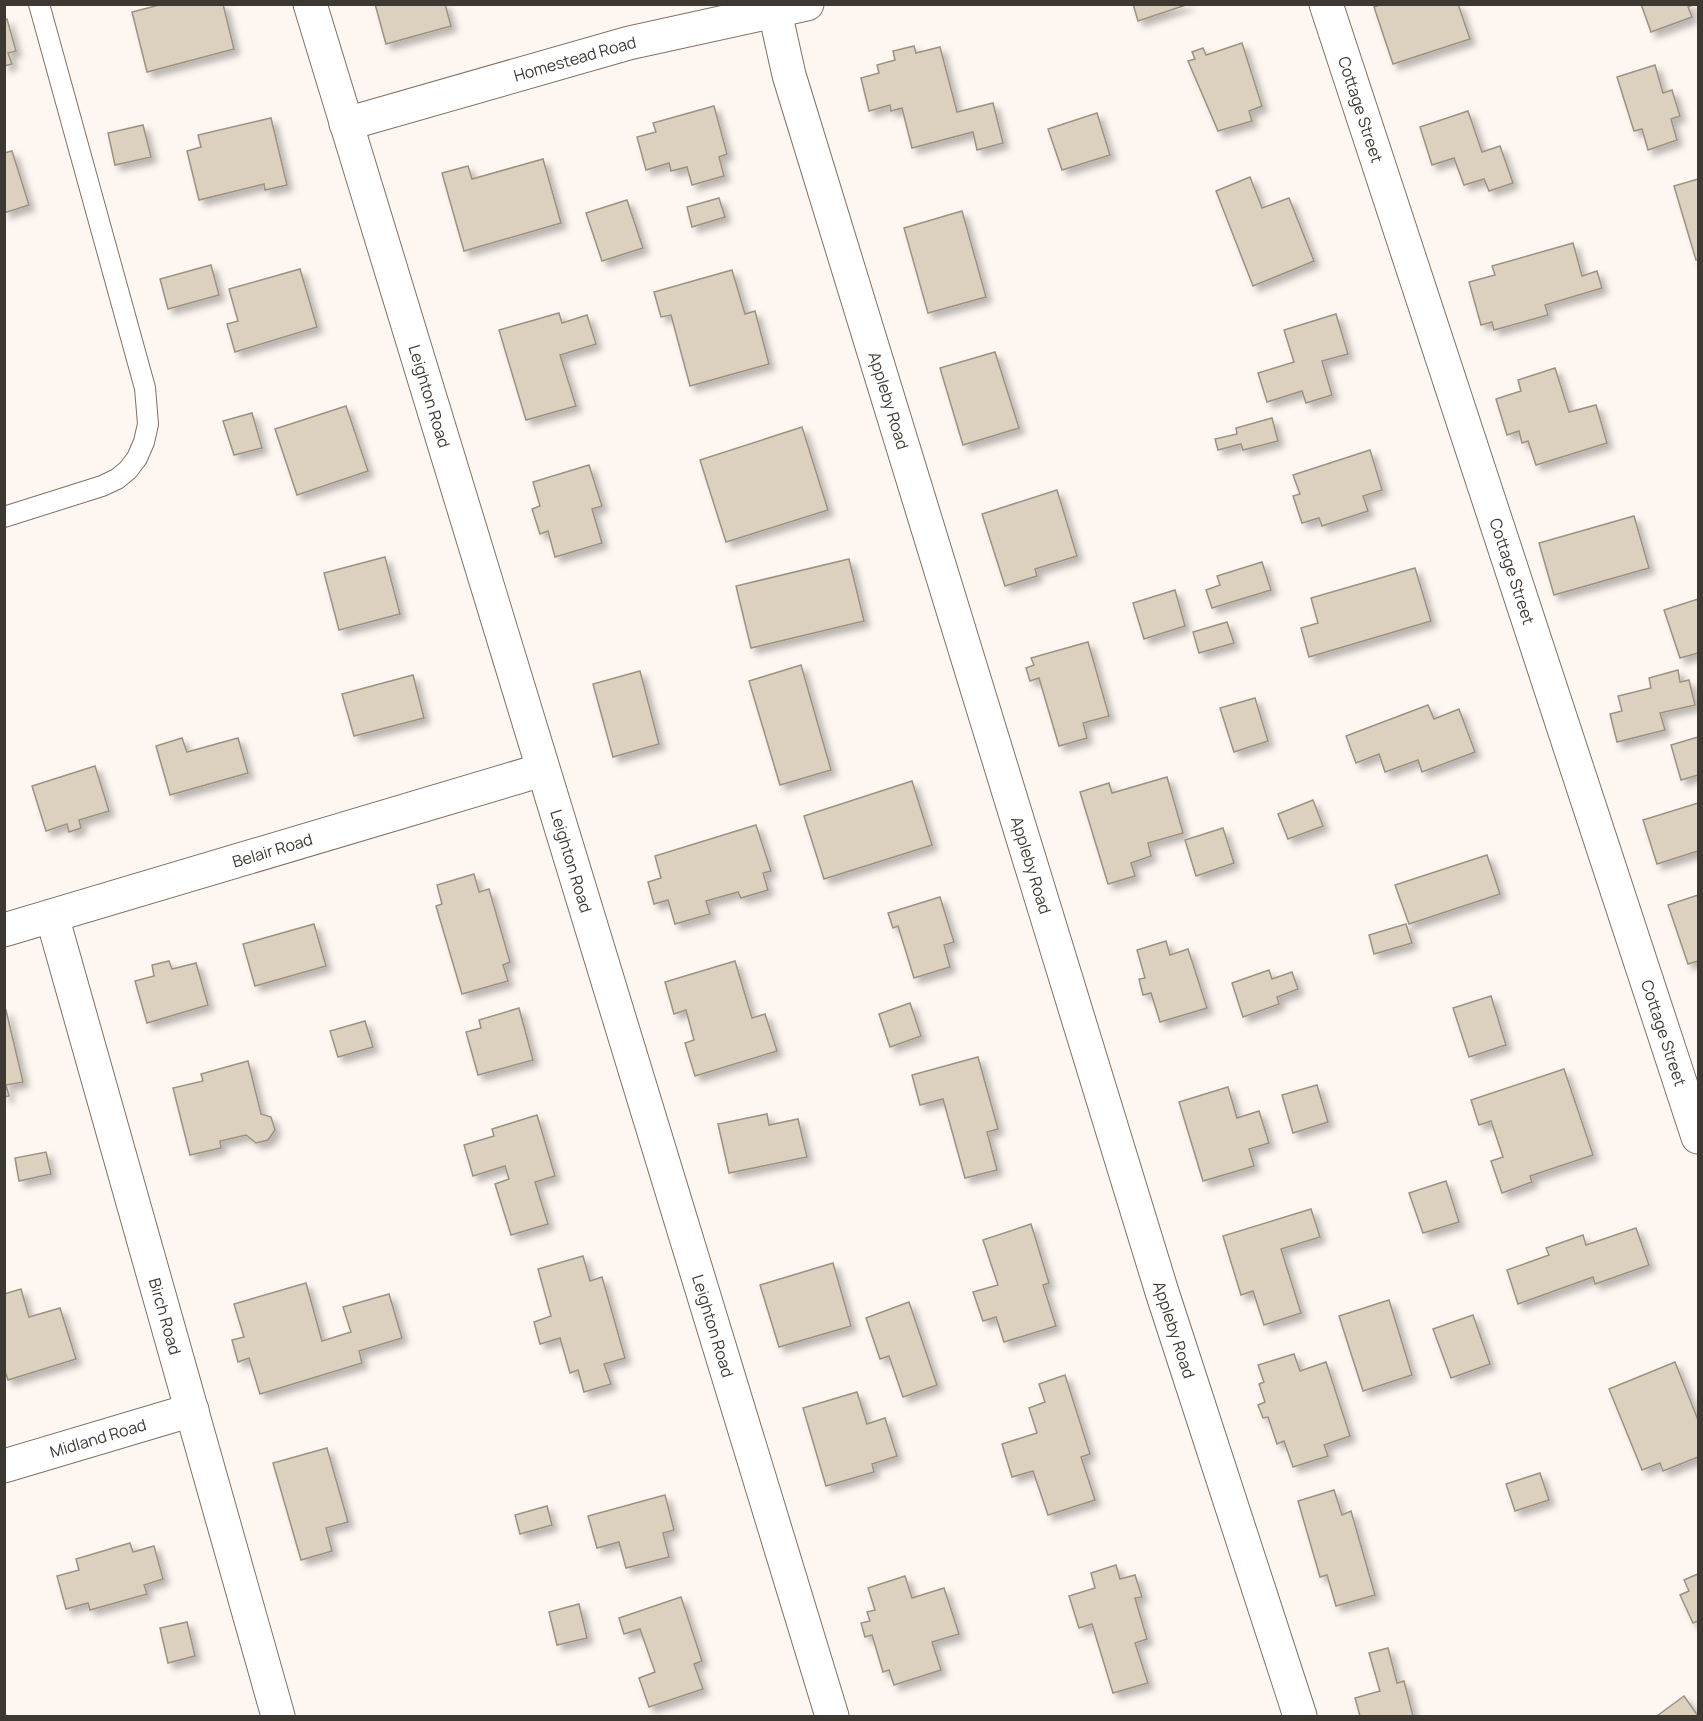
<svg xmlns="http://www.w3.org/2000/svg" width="1703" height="1721" font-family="Manrope,sans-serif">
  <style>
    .building { fill: #dcd0bf; stroke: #9d9281; stroke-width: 1.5; filter: url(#shadow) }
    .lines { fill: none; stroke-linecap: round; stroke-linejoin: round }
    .lane-casing { stroke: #807164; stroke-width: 22 }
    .street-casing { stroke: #807164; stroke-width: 35 }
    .lane { stroke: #fff; stroke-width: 20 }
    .street { stroke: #fff; stroke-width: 33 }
    .labels { text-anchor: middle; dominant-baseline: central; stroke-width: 4.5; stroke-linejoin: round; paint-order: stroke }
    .street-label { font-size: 16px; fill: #3e3832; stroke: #fef7f1 }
  </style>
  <defs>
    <filter id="shadow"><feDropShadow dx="5.5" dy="5.5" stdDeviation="3" flood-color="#0004"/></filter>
  </defs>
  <rect width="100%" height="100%" fill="#fef7f1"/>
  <!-- building -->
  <g class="building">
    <path d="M 163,4 L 223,4 L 234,49 L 147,72 L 132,12 Z"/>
    <path d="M 375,4 L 445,4 L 451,26 L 386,44 Z"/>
    <path d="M 1133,4 L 1189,4 L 1138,21 Z"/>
    <path d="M 1383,4 L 1458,4 L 1470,39 L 1393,64 L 1374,7 Z"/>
    <path d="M 1641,4 L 1695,4 L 1688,7 L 1692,17 L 1651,32 Z"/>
    <path d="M 7,19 L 16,51 L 8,53 L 12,64 L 4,66 L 4,20 Z"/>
    <path d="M 1242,43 L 1262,106 L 1249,111 L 1252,121 L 1218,131 L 1188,61 L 1195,59 L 1192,52 L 1203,48 L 1206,55 Z"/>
    <path d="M 914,46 L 916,53 L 940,47 L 957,112 L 993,103 L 1003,143 L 977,150 L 973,132 L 912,148 L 902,108 L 891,111 L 890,105 L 869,111 L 861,78 L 879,73 L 877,65 L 895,60 L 893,51 Z"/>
    <path d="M 1655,65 L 1663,93 L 1672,90 L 1680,116 L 1671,119 L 1677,140 L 1648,150 L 1642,129 L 1634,131 L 1617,77 Z"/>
    <path d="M 714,106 L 727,154 L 719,157 L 724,176 L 692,185 L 687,167 L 671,171 L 669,163 L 646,170 L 637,137 L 656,132 L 653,123 Z"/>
    <path d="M 1468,111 L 1482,152 L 1500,146 L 1513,183 L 1489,191 L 1484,179 L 1464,185 L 1454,158 L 1432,165 L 1420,127 Z"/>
    <path d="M 1097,113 L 1110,155 L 1062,170 L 1048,129 Z"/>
    <path d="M 271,118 L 287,185 L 265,190 L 264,184 L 199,200 L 187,151 L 201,147 L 198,135 Z"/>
    <path d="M 143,125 L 151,157 L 115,165 L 108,133 Z"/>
    <path d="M 12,151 L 29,205 L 4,213 L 4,153 Z"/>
    <path d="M 543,159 L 561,223 L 464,251 L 442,173 L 468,166 L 472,179 Z"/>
    <path d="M 1250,177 L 1262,208 L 1289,198 L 1314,261 L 1253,286 L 1216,191 Z"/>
    <path d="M 1698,179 L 1698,259 L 1696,260 L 1674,186 Z"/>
    <path d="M 719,198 L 725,217 L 692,227 L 687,207 Z"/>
    <path d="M 627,200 L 643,248 L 602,261 L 586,213 Z"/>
    <path d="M 962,211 L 986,297 L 928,313 L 904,228 Z"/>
    <path d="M 1573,243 L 1582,276 L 1597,271 L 1602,288 L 1545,305 L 1548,315 L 1494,330 L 1492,322 L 1481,325 L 1469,282 L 1495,275 L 1492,266 Z"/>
    <path d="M 211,265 L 219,295 L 168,309 L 160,279 Z"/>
    <path d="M 300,269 L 317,327 L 235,352 L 227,324 L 238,321 L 229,289 Z"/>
    <path d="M 732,270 L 745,314 L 755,311 L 769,364 L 690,386 L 671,315 L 661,317 L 654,292 Z"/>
    <path d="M 559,313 L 562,323 L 587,315 L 596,344 L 560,355 L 576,406 L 526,420 L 499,330 Z"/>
    <path d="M 1336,314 L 1348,354 L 1322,361 L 1332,395 L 1306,403 L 1302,391 L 1267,402 L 1258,373 L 1294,362 L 1284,330 Z"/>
    <path d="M 995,352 L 1019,428 L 963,445 L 940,368 Z"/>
    <path d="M 1555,368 L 1569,412 L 1596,405 L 1607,443 L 1536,465 L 1528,441 L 1522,443 L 1519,431 L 1507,435 L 1496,399 L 1521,391 L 1518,380 Z"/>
    <path d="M 346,406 L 368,471 L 297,495 L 275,429 Z"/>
    <path d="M 252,413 L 262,448 L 234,455 L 223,421 Z"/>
    <path d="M 1272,418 L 1278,441 L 1243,450 L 1241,444 L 1218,450 L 1215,439 L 1237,434 L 1236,428 Z"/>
    <path d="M 802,427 L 828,510 L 726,542 L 700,460 Z"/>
    <path d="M 1370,450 L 1382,490 L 1363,496 L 1368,511 L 1322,526 L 1319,518 L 1302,523 L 1293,496 L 1300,494 L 1293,475 Z"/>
    <path d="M 589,465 L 602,506 L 592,509 L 602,543 L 555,557 L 548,531 L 540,534 L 532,509 L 540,506 L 533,482 Z"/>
    <path d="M 1057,490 L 1077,556 L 1035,569 L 1037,576 L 1005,586 L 982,514 Z"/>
    <path d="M 1634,516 L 1649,568 L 1554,595 L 1539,543 Z"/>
    <path d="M 385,557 L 400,614 L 339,630 L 324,573 Z"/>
    <path d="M 849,559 L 864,621 L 751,648 L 736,586 Z"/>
    <path d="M 1262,562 L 1271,590 L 1212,608 L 1206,590 L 1220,585 L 1217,576 Z"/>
    <path d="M 1415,568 L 1431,621 L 1309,657 L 1301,628 L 1318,623 L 1311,598 Z"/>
    <path d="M 1175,590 L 1185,626 L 1144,639 L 1133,603 Z"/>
    <path d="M 1698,599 L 1698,653 L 1680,658 L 1664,610 Z"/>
    <path d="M 1227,622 L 1234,643 L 1199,653 L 1193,632 Z"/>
    <path d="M 1088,642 L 1109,716 L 1083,723 L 1087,738 L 1059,746 L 1039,678 L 1030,681 L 1026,668 L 1034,665 L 1031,658 Z"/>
    <path d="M 801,665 L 831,770 L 780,785 L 749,681 Z"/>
    <path d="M 1678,670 L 1680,682 L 1689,680 L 1695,705 L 1660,713 L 1665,730 L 1617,742 L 1610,714 L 1622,711 L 1618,696 L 1651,688 L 1649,678 Z"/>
    <path d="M 640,671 L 659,744 L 613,757 L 593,684 Z"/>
    <path d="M 413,675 L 424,718 L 354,736 L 342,694 Z"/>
    <path d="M 1255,698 L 1268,741 L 1234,752 L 1220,708 Z"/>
    <path d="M 1428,705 L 1434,719 L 1459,709 L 1475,752 L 1422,772 L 1418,760 L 1385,772 L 1379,754 L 1356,763 L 1346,736 Z"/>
    <path d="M 1698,737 L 1698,775 L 1681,780 L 1671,745 Z"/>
    <path d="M 182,738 L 187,752 L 238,738 L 248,773 L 170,795 L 156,746 Z"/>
    <path d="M 95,766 L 109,811 L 79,820 L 81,828 L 69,832 L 67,824 L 46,831 L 32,786 Z"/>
    <path d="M 1167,777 L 1183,833 L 1148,843 L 1151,856 L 1131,863 L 1135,876 L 1108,884 L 1080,792 L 1109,783 L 1112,793 Z"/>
    <path d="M 912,781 L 932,845 L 824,879 L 804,816 Z"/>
    <path d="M 1313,800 L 1323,826 L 1288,839 L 1278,814 Z"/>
    <path d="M 1698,803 L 1698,851 L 1657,864 L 1643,820 Z"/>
    <path d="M 756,825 L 771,871 L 763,873 L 768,890 L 741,898 L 738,892 L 706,901 L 710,914 L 675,924 L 668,900 L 654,904 L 648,882 L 661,878 L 655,856 Z"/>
    <path d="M 1223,828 L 1234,863 L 1196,876 L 1185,840 Z"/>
    <path d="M 1487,855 L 1500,894 L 1409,924 L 1395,885 Z"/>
    <path d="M 474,874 L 479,892 L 489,889 L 510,962 L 503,965 L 508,981 L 462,994 L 436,906 L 442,904 L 437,885 Z"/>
    <path d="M 1698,895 L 1698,961 L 1688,964 L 1668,905 Z"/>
    <path d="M 940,897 L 954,942 L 944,945 L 950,967 L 914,978 L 898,926 L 893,928 L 888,913 Z"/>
    <path d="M 314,924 L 326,966 L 255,986 L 243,944 Z"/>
    <path d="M 1406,924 L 1412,943 L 1374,954 L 1369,935 Z"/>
    <path d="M 1166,941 L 1170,955 L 1188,949 L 1207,1008 L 1160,1022 L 1151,993 L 1143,995 L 1139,979 L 1145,978 L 1137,950 Z"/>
    <path d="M 169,961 L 172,969 L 196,963 L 208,1005 L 147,1023 L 135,981 L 154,976 L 152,965 Z"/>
    <path d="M 735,961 L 752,1018 L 765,1014 L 777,1051 L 695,1076 L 685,1043 L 694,1040 L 686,1010 L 674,1014 L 665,982 Z"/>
    <path d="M 1269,970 L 1272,979 L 1292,972 L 1298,989 L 1277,997 L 1279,1004 L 1243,1017 L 1232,983 Z"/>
    <path d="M 1491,996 L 1506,1045 L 1469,1057 L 1453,1008 Z"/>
    <path d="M 910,1003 L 921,1036 L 890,1047 L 879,1014 Z"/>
    <path d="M 519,1008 L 533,1060 L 478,1075 L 466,1032 L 481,1028 L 479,1020 Z"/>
    <path d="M 4,1010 L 6,1010 L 23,1082 L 6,1085 L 9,1096 L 4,1097 Z"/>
    <path d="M 365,1021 L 373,1047 L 338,1057 L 330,1031 Z"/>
    <path d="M 978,1057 L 998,1129 L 987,1132 L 997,1170 L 965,1178 L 943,1099 L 920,1105 L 912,1075 Z"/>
    <path d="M 248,1061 L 261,1114 L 271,1117 L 275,1130 L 268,1140 L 256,1143 L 246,1135 L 220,1141 L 221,1148 L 190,1155 L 173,1088 L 203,1081 L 201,1074 Z"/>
    <path d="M 1564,1069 L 1593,1155 L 1530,1176 L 1532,1182 L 1502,1193 L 1491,1161 L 1503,1157 L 1491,1121 L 1479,1125 L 1471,1100 Z"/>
    <path d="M 1317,1085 L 1328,1122 L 1293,1133 L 1282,1095 Z"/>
    <path d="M 1228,1087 L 1237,1118 L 1259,1111 L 1269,1143 L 1249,1149 L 1254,1166 L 1203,1181 L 1179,1102 Z"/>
    <path d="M 767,1114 L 769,1125 L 798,1119 L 807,1157 L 729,1173 L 718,1124 Z"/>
    <path d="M 537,1115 L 555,1176 L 535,1182 L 548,1224 L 511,1235 L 495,1184 L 509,1179 L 505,1166 L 473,1176 L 464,1145 L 494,1136 L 492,1129 Z"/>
    <path d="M 46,1152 L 51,1174 L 19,1181 L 15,1158 Z"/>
    <path d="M 1446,1181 L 1459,1222 L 1423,1233 L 1409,1193 Z"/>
    <path d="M 1311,1209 L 1320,1237 L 1281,1249 L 1301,1313 L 1264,1325 L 1253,1291 L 1241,1295 L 1223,1236 Z"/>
    <path d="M 1031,1224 L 1049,1283 L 1043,1285 L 1056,1326 L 1004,1342 L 996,1317 L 983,1321 L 973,1292 L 998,1285 L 983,1240 Z"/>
    <path d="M 1636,1228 L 1649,1265 L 1595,1284 L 1593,1277 L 1518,1304 L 1507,1270 L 1549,1255 L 1546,1248 L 1583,1235 L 1586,1245 Z"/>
    <path d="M 583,1256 L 590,1281 L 602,1277 L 625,1358 L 604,1364 L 611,1384 L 584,1392 L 578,1370 L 570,1373 L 560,1338 L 540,1344 L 534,1322 L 551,1316 L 538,1269 Z"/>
    <path d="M 833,1263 L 851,1326 L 779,1347 L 760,1285 Z"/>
    <path d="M 306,1283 L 322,1341 L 351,1332 L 343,1307 L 389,1294 L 402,1338 L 359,1351 L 362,1363 L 260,1394 L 249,1358 L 238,1362 L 232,1340 L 244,1337 L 234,1304 Z"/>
    <path d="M 21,1289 L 29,1317 L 60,1308 L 76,1359 L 8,1380 L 6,1374 L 4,1375 L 4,1294 Z"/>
    <path d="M 1389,1300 L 1412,1375 L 1363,1391 L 1339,1316 Z"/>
    <path d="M 909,1302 L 937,1385 L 903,1397 L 889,1356 L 880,1359 L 866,1318 Z"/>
    <path d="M 1473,1315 L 1490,1364 L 1451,1378 L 1433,1329 Z"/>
    <path d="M 1294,1354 L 1300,1371 L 1326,1362 L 1350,1436 L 1324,1445 L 1328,1456 L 1293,1467 L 1284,1441 L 1277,1444 L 1268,1417 L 1263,1418 L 1258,1405 L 1265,1402 L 1259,1384 L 1264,1382 L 1258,1365 Z"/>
    <path d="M 1675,1362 L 1698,1420 L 1698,1457 L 1663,1471 L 1660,1463 L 1642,1470 L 1609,1389 Z"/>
    <path d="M 1065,1375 L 1090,1454 L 1081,1457 L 1095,1500 L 1048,1515 L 1033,1471 L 1012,1477 L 1002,1444 L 1037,1433 L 1029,1408 L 1045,1402 L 1039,1384 Z"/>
    <path d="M 857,1392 L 867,1424 L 885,1418 L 897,1456 L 872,1464 L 874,1472 L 826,1486 L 803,1408 Z"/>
    <path d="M 327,1448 L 348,1522 L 326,1528 L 332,1551 L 301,1560 L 273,1463 Z"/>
    <path d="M 1540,1473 L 1549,1500 L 1515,1511 L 1506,1484 Z"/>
    <path d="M 1334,1490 L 1342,1515 L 1351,1511 L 1375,1595 L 1336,1606 L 1327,1575 L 1320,1577 L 1298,1501 Z"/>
    <path d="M 665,1495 L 674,1530 L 663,1533 L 669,1557 L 626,1568 L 619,1542 L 597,1548 L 588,1516 Z"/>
    <path d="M 547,1506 L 552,1525 L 520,1534 L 515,1515 Z"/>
    <path d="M 130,1543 L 133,1552 L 154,1546 L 163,1579 L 144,1585 L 147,1594 L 90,1610 L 88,1603 L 66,1609 L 57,1576 L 79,1570 L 76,1559 Z"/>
    <path d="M 1116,1565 L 1120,1579 L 1135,1575 L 1142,1597 L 1135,1598 L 1147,1639 L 1135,1643 L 1148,1683 L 1113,1693 L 1092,1624 L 1079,1628 L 1069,1596 L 1095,1588 L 1091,1573 Z"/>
    <path d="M 1698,1574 L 1698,1621 L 1693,1623 L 1680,1595 L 1689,1591 L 1684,1580 Z"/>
    <path d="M 905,1576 L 912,1598 L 944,1588 L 959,1634 L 932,1642 L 941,1670 L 894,1685 L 889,1670 L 883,1672 L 872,1635 L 865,1637 L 861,1623 L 870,1621 L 867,1612 L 875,1610 L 868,1588 Z"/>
    <path d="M 681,1597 L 702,1661 L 694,1664 L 703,1689 L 649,1707 L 639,1678 L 655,1672 L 640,1629 L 624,1634 L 619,1618 Z"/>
    <path d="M 579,1604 L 587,1638 L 557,1645 L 549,1612 Z"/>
    <path d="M 187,1622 L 195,1656 L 168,1663 L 160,1628 Z"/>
    <path d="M 1388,1648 L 1397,1683 L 1404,1681 L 1413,1716 L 1360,1716 L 1355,1698 L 1380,1691 L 1369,1653 Z"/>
    <path d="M 1684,1696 L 1698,1716 L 1657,1716 Z"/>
  </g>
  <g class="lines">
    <defs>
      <path id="lane" d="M 4,517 L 102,486 L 117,479 L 128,470 L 137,458 L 144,442 L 148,424 L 145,388 L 39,4"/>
      <g id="street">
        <path id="s1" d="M 310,4 L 832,1716"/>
        <path id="s2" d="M 1326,4 L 1698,1137"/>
        <path id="s3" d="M 775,12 L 789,75 L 1162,1292 L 1300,1716"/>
        <path id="s4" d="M 346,124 L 629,43 L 807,4"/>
        <path id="s5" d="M 52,916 L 278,1716"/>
        <path id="s6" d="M 4,930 L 542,770"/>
        <path id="s7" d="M 4,1466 L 192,1410"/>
      </g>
    </defs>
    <!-- lane casing -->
    <use href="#lane" class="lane-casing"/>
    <!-- street casing -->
    <use href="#street" class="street-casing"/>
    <!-- lane -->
    <use href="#lane" class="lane"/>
    <!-- street -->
    <use href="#street" class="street"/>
  </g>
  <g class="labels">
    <!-- street labels -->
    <g class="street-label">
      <text stroke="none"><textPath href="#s4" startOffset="238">Homestead Road</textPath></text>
      <text stroke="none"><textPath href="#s2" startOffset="111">Cottage Street</textPath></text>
      <text stroke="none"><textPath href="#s1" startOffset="410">Leighton Road</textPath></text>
      <text stroke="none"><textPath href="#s3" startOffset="405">Appleby Road</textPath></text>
      <text stroke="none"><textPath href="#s2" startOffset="597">Cottage Street</textPath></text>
      <text stroke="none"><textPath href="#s6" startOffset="280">Belair Road</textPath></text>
      <text stroke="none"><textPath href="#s1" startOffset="896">Leighton Road</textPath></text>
      <text stroke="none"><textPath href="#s3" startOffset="891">Appleby Road</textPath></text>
      <text stroke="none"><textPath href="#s2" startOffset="1083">Cottage Street</textPath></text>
      <text stroke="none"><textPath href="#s5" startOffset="416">Birch Road</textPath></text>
      <text stroke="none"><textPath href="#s1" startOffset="1382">Leighton Road</textPath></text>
      <text stroke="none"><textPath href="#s3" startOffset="1377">Appleby Road</textPath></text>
      <text stroke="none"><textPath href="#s7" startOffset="98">Midland Road</textPath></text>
    </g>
  </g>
  <!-- border -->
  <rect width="1703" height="1721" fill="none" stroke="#3e3832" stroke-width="12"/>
</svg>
